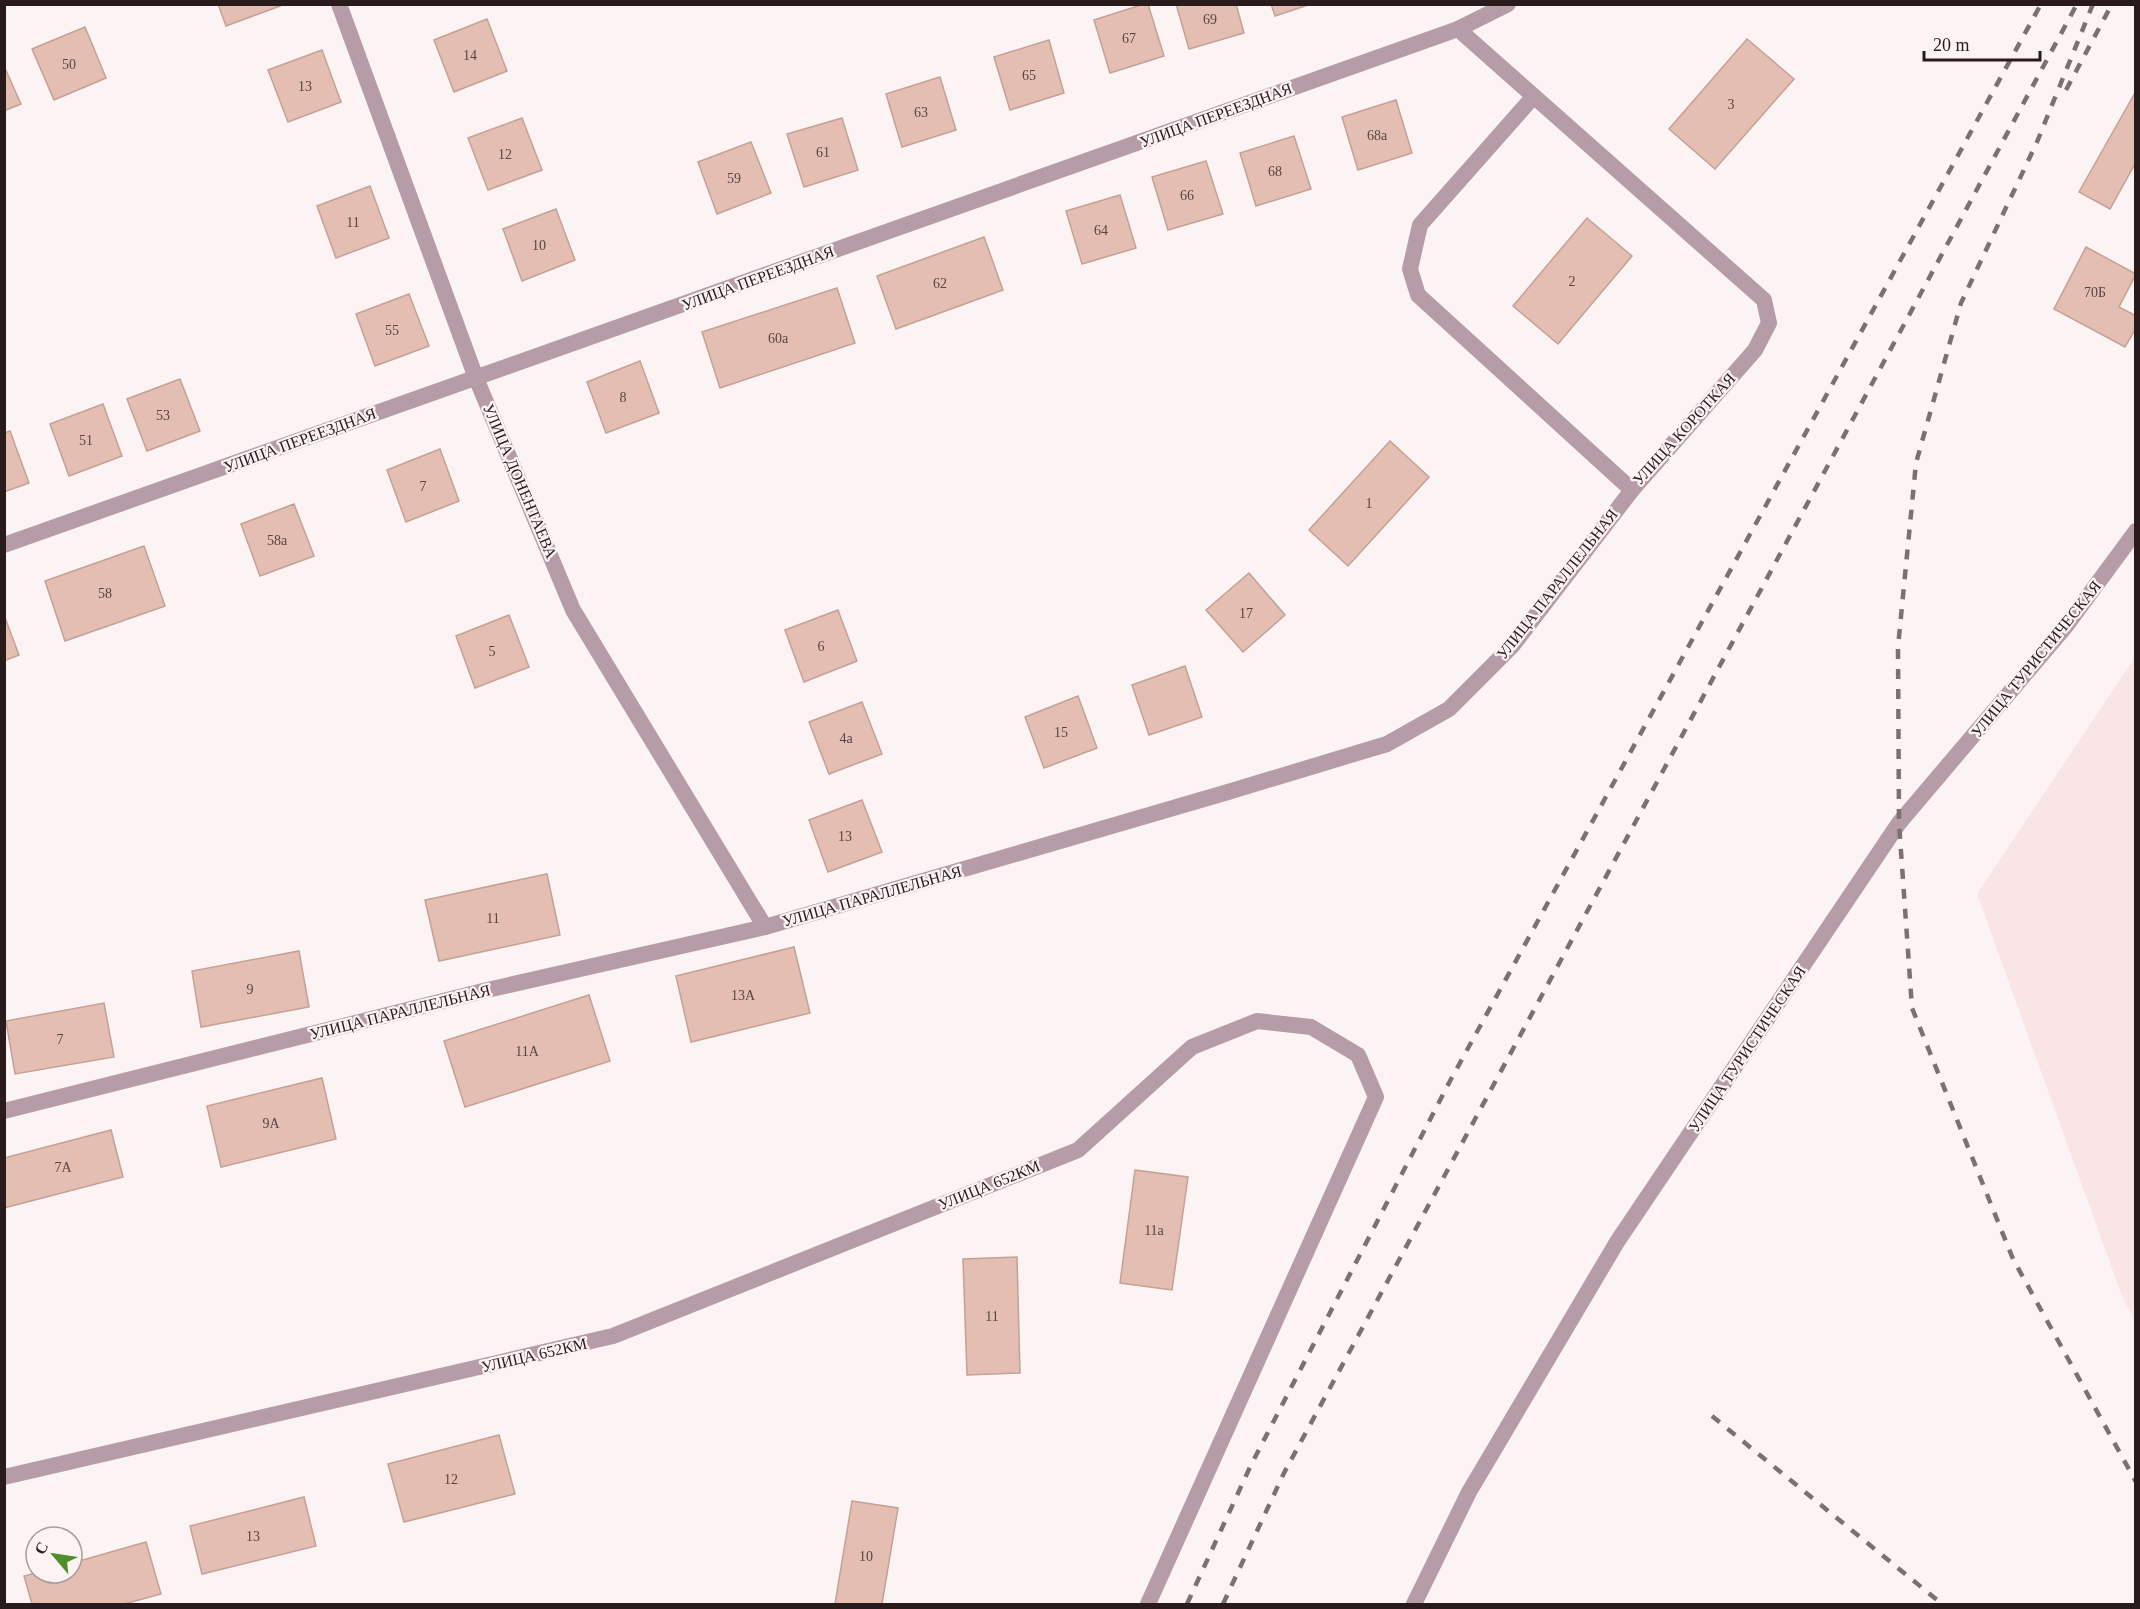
<svg xmlns="http://www.w3.org/2000/svg" width="2140" height="1609" font-family="'Times New Roman',serif">
  <style>
    .built { fill: #f9e5e6 }
    .building { fill: #e4beb2; stroke: #c5a095; stroke-width: 1.5 }
    .lines { fill: none; stroke-linecap: round; stroke-linejoin: round }
    .minor { stroke: #b59ca7; stroke-width: 16 }
    .tertiary { stroke: #b59ca7; stroke-width: 16 }
    .rail { stroke: #7d7071; stroke-width: 4.5; stroke-dasharray: 10 10; stroke-linecap: butt }
    .labels { text-anchor: middle; dominant-baseline: central; stroke-width: 4.5; stroke-linejoin: round; paint-order: stroke }
    .number-label { font-size: 14px; fill: #584442 }
    .street-label { font-size: 16px; fill: #291b1c; stroke: #fcf3f4 }
  </style>
  <rect width="100%" height="100%" fill="#fcf3f4"/>
  <!-- built -->
  <path class="built" d="M 2135,657 L 2135,1322 L 2122,1296 L 1977,894 Z"/>
  <!-- building -->
  <g class="building">
    <path d="M 218,4 L 279,4 L 280,6 L 226,26 Z"/>
    <path d="M 1144,4 L 1148,4 L 1164,56 L 1110,73 L 1094,20 Z"/>
    <path d="M 1176,4 L 1236,4 L 1244,33 L 1189,49 Z"/>
    <path d="M 1271,4 L 1311,4 L 1275,16 Z"/>
    <path d="M 487,19 L 507,71 L 454,92 L 434,40 Z"/>
    <path d="M 85,27 L 106,78 L 54,100 L 32,49 Z"/>
    <path d="M 1747,39 L 1794,79 L 1715,169 L 1669,129 Z"/>
    <path d="M 1049,40 L 1064,93 L 1010,110 L 994,57 Z"/>
    <path d="M 322,50 L 341,102 L 288,122 L 268,70 Z"/>
    <path d="M 4,66 L 21,104 L 4,111 Z"/>
    <path d="M 940,77 L 956,130 L 902,147 L 886,94 Z"/>
    <path d="M 2136,91 L 2136,162 L 2110,209 L 2079,192 Z"/>
    <path d="M 1396,100 L 1412,153 L 1358,170 L 1342,117 Z"/>
    <path d="M 522,118 L 542,170 L 488,190 L 468,138 Z"/>
    <path d="M 842,118 L 858,170 L 804,187 L 787,134 Z"/>
    <path d="M 1294,136 L 1311,189 L 1256,206 L 1240,153 Z"/>
    <path d="M 751,142 L 771,193 L 717,214 L 698,162 Z"/>
    <path d="M 1206,161 L 1223,214 L 1168,230 L 1152,177 Z"/>
    <path d="M 370,186 L 389,238 L 336,258 L 317,206 Z"/>
    <path d="M 1120,195 L 1136,248 L 1082,264 L 1066,211 Z"/>
    <path d="M 556,209 L 575,260 L 522,281 L 503,229 Z"/>
    <path d="M 1587,218 L 1632,256 L 1558,344 L 1513,306 Z"/>
    <path d="M 984,237 L 1003,290 L 896,329 L 877,276 Z"/>
    <path d="M 2086,247 L 2136,274 L 2119,307 L 2136,316 L 2136,328 L 2125,347 L 2054,309 Z"/>
    <path d="M 837,288 L 855,343 L 720,388 L 702,332 Z"/>
    <path d="M 409,294 L 429,346 L 375,366 L 356,314 Z"/>
    <path d="M 640,361 L 659,413 L 606,433 L 587,382 Z"/>
    <path d="M 180,379 L 200,431 L 147,451 L 127,399 Z"/>
    <path d="M 103,404 L 122,456 L 69,476 L 50,424 Z"/>
    <path d="M 10,431 L 29,483 L 4,492 L 4,433 Z"/>
    <path d="M 1390,441 L 1429,477 L 1348,566 L 1309,530 Z"/>
    <path d="M 440,449 L 459,501 L 406,522 L 387,470 Z"/>
    <path d="M 294,504 L 314,556 L 260,576 L 241,524 Z"/>
    <path d="M 144,546 L 165,606 L 65,641 L 45,581 Z"/>
    <path d="M 1249,573 L 1285,615 L 1243,652 L 1206,610 Z"/>
    <path d="M 838,610 L 857,661 L 804,682 L 785,630 Z"/>
    <path d="M 4,615 L 19,655 L 4,661 Z"/>
    <path d="M 509,615 L 529,667 L 475,688 L 456,636 Z"/>
    <path d="M 1185,666 L 1202,717 L 1149,735 L 1132,685 Z"/>
    <path d="M 1078,696 L 1097,748 L 1044,768 L 1025,717 Z"/>
    <path d="M 862,702 L 882,754 L 829,774 L 809,722 Z"/>
    <path d="M 862,800 L 882,852 L 828,872 L 809,820 Z"/>
    <path d="M 547,874 L 560,935 L 439,961 L 425,900 Z"/>
    <path d="M 794,947 L 810,1013 L 691,1042 L 676,976 Z"/>
    <path d="M 299,951 L 309,1007 L 201,1027 L 192,971 Z"/>
    <path d="M 589,995 L 610,1061 L 465,1107 L 444,1041 Z"/>
    <path d="M 104,1003 L 114,1057 L 15,1074 L 6,1021 Z"/>
    <path d="M 322,1078 L 336,1139 L 221,1167 L 207,1106 Z"/>
    <path d="M 111,1130 L 123,1177 L 4,1208 L 4,1158 Z"/>
    <path d="M 1135,1170 L 1188,1177 L 1172,1290 L 1120,1283 Z"/>
    <path d="M 1017,1257 L 1020,1373 L 967,1375 L 963,1259 Z"/>
    <path d="M 499,1435 L 515,1494 L 404,1522 L 388,1464 Z"/>
    <path d="M 304,1497 L 316,1546 L 202,1574 L 190,1526 Z"/>
    <path d="M 852,1501 L 898,1508 L 882,1604 L 835,1604 Z"/>
    <path d="M 146,1542 L 161,1594 L 124,1604 L 32,1604 L 24,1576 L 36,1573 L 72,1573 L 72,1563 Z"/>
  </g>
  <g class="lines">
    <!-- minor -->
    <g class="minor">
      <path d="M 339,4 L 476,378 L 573,610 L 765,927"/>
      <path d="M 1458,29 L 1764,300 L 1769,323 L 1755,350 L 1632,490 L 1418,295 L 1410,269 L 1420,225 L 1534,96"/>
      <path d="M 4,545 L 1458,29 L 1508,4"/>
      <path d="M 4,1111 L 483,991 L 765,927 L 1228,792 L 1387,744 L 1449,709 L 1513,645 L 1632,490"/>
      <path d="M 4,1477 L 613,1336 L 1078,1150 L 1192,1047 L 1257,1021 L 1311,1027 L 1358,1055 L 1376,1097 L 1148,1604"/>
    </g>
    <!-- tertiary -->
    <path class="tertiary" d="M 1414,1604 L 1469,1492 L 1617,1242 L 1899,823 L 2066,626 L 2136,531"/>
    <!-- rail -->
    <g class="rail">
      <path d="M 2093,4 L 2037,142 L 1961,303 L 1916,463 L 1898,647 L 1899,823 L 1912,1008 L 2013,1259 L 2136,1482"/>
      <path d="M 2066,90 L 2112,4"/>
      <path d="M 1712,1416 L 1942,1604"/>
      <path d="M 1187,1604 L 1251,1465 L 1450,1081 L 2041,4"/>
      <path d="M 1223,1604 L 1284,1473 L 2077,4"/>
    </g>
  </g>
  <g class="labels">
    <!-- number labels -->
    <g class="number-label">
      <text x="1210" y="19">69</text>
      <text x="1129" y="38">67</text>
      <text x="470" y="55">14</text>
      <text x="69" y="64">50</text>
      <text x="1029" y="75">65</text>
      <text x="305" y="86">13</text>
      <text x="1731" y="104">3</text>
      <text x="921" y="112">63</text>
      <text x="1377" y="135">68а</text>
      <text x="823" y="152">61</text>
      <text x="505" y="154">12</text>
      <text x="1275" y="171">68</text>
      <text x="734" y="178">59</text>
      <text x="1187" y="195">66</text>
      <text x="353" y="222">11</text>
      <text x="1101" y="230">64</text>
      <text x="539" y="245">10</text>
      <text x="1572" y="281">2</text>
      <text x="940" y="283">62</text>
      <text x="2095" y="292">70Б</text>
      <text x="392" y="330">55</text>
      <text x="778" y="338">60а</text>
      <text x="623" y="397">8</text>
      <text x="163" y="415">53</text>
      <text x="86" y="440">51</text>
      <text x="423" y="486">7</text>
      <text x="1369" y="503">1</text>
      <text x="277" y="540">58а</text>
      <text x="105" y="593">58</text>
      <text x="1246" y="613">17</text>
      <text x="821" y="646">6</text>
      <text x="492" y="651">5</text>
      <text x="1061" y="732">15</text>
      <text x="846" y="738">4а</text>
      <text x="845" y="836">13</text>
      <text x="493" y="918">11</text>
      <text x="250" y="989">9</text>
      <text x="743" y="995">13А</text>
      <text x="60" y="1039">7</text>
      <text x="527" y="1051">11А</text>
      <text x="271" y="1123">9А</text>
      <text x="63" y="1167">7А</text>
      <text x="1154" y="1230">11а</text>
      <text x="992" y="1316">11</text>
      <text x="451" y="1479">12</text>
      <text x="253" y="1536">13</text>
      <text x="866" y="1556">10</text>
    </g>
    <!-- street labels -->
    <g class="street-label">
      <text transform="translate(1216 115) rotate(-20)">УЛИЦА ПЕРЕЕЗДНАЯ</text>
      <text transform="translate(758 278) rotate(-20)">УЛИЦА ПЕРЕЕЗДНАЯ</text>
      <text transform="translate(1684 429) rotate(-48)">УЛИЦА КОРОТКАЯ</text>
      <text transform="translate(300 440) rotate(-20)">УЛИЦА ПЕРЕЕЗДНАЯ</text>
      <text transform="translate(520 481) rotate(67)">УЛИЦА ДОНЕНТАЕВА</text>
      <text transform="translate(1557 584) rotate(-52)">УЛИЦА ПАРАЛЛЕЛЬНАЯ</text>
      <text transform="translate(2036 659) rotate(-51)">УЛИЦА ТУРИСТИЧЕСКАЯ</text>
      <text transform="translate(872 896) rotate(-16)">УЛИЦА ПАРАЛЛЕЛЬНАЯ</text>
      <text transform="translate(400 1012) rotate(-14)">УЛИЦА ПАРАЛЛЕЛЬНАЯ</text>
      <text transform="translate(1747 1049) rotate(-56)">УЛИЦА ТУРИСТИЧЕСКАЯ</text>
      <text transform="translate(989 1185) rotate(-22)">УЛИЦА 652КМ</text>
      <text transform="translate(534 1355) rotate(-13)">УЛИЦА 652КМ</text>
    </g>
  </g>
  <!-- border -->
  <rect width="2140" height="1609" fill="none" stroke="#291b1c" stroke-width="12"/>
  <!-- north arrow -->
  <g transform="translate(54 1555) rotate(299)"><circle r="28" fill="#fcf3f4" stroke="#a89d9e" stroke-width="1.5"/>
  <path d="M0-4.5L10 22L0 15L-10 22Z" fill="#508e2e"/>
  <text y="-9" font-size="16" font-weight="bold" text-anchor="middle" fill="#291b1c">С</text>
  </g>
  <!-- scale -->
  <path d="M1924 51v9h116v-9" fill="none" stroke="#291b1c" stroke-width="3"/>
  <text x="1933" y="51" font-size="18" fill="#291b1c" stroke="#fcf3f4" stroke-width="4.5" paint-order="stroke">20 m</text>
</svg>
